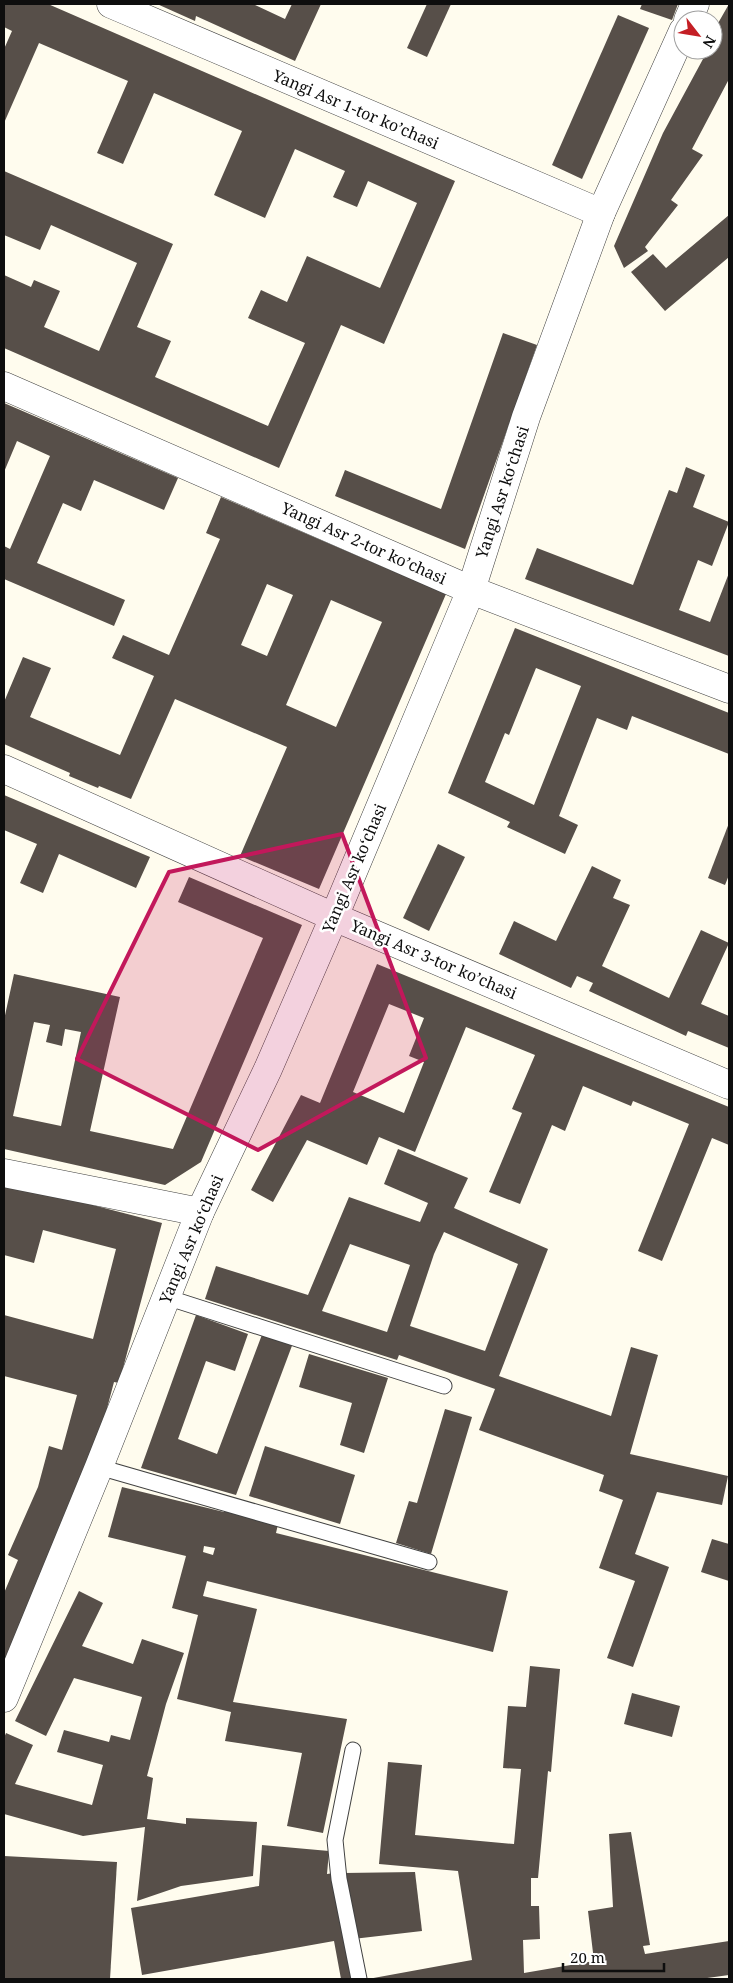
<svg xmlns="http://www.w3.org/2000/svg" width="733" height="1983" font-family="'Noto Serif',serif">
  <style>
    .building { fill: #574f49; fill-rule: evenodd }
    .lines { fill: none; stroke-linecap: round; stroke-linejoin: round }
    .service-casing { stroke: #414141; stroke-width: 17 }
    .minor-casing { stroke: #414141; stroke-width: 29 }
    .service { stroke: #fff; stroke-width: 15 }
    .minor { stroke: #fff; stroke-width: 28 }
    .marked { fill: #c2185b; fill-opacity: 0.2; stroke: #c2185b; stroke-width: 4; stroke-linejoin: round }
    .labels { text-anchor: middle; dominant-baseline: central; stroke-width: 5; stroke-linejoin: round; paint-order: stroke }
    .street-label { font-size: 16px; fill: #0e0e0e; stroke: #fff }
  </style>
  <rect width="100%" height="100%" fill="#fffcee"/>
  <!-- building -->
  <g class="building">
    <path d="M 4,4 L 48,4 L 455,181 L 384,344 L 341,325 L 279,468 L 4,348 L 4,275 L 31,287 L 34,280 L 60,291 L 44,327 L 99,351 L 137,263 L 51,225 L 40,250 L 4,235 L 4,171 L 173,244 L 137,327 L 171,341 L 155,377 L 268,426 L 305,343 L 248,318 L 261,290 L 287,302 L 307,256 L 380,288 L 417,203 L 368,181 L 357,207 L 333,197 L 345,171 L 295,149 L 265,218 L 214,195 L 242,131 L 154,93 L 123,164 L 97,153 L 128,81 L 39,43 L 4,123 L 4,49 L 12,31 L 4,27 Z"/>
    <path d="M 157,4 L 253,4 L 285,19 L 292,4 L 321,4 L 295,61 L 196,16 L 195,21 Z"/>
    <path d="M 427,4 L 451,4 L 427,57 L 407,48 Z"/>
    <path d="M 642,4 L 678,4 L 672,20 L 640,9 Z"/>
    <path d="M 729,4 L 729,79 L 692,149 L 703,155 L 671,200 L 678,205 L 645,247 L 648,251 L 624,268 L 614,246 L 663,133 L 703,59 L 700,56 L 703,50 L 713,50 L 713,32 Z"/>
    <path d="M 618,15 L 649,28 L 582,179 L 552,165 Z"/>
    <path d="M 729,215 L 729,257 L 665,311 L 631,272 L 653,254 L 666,268 Z"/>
    <path d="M 503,333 L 537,345 L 465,549 L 335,496 L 345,470 L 441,509 Z"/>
    <path d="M 4,403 L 178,478 L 164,510 L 94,480 L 81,511 L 63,503 L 37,563 L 125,600 L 114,626 L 4,579 L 4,546 L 10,549 L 50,456 L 17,441 L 4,472 Z"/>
    <path d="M 686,467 L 705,475 L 693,507 L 729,522 L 712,566 L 698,560 L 679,610 L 710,622 L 729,573 L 729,656 L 525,579 L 537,548 L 633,585 L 669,490 L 677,493 Z"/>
    <path d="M 221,497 L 446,594 L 319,889 L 240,856 L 287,747 L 175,699 L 131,799 L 99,786 L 98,788 L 69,776 L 70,773 L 4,744 L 4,702 L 23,657 L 51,668 L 30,717 L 120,755 L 154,676 L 112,658 L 123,635 L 169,655 L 220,539 L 206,533 ZM 267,584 L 293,595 L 267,656 L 241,645 ZM 331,600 L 382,622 L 336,727 L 286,705 Z"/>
    <path d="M 515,628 L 729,713 L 729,754 L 632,716 L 627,730 L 597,718 L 559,816 L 578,825 L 565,854 L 507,827 L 510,822 L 448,793 ZM 536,668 L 581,686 L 534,805 L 485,782 L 505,733 L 509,735 Z"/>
    <path d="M 4,795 L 150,857 L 136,888 L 59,854 L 43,893 L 20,883 L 37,844 L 4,830 Z"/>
    <path d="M 729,823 L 729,875 L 725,885 L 708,878 Z"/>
    <path d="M 438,844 L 465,857 L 429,931 L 403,918 Z"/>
    <path d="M 592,866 L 621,880 L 613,898 L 630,905 L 602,966 L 669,998 L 701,930 L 729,943 L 701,1004 L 729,1016 L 729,1048 L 688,1031 L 686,1036 L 589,991 L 593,983 L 577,976 L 571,988 L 499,954 L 514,921 L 556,941 Z"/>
    <path d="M 189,877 L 302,925 L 201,1162 L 165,1185 L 4,1149 L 4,1020 L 14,974 L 120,997 L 90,1131 L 173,1149 L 263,938 L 178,902 ZM 34,1022 L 50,1025 L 46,1042 L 62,1046 L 65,1029 L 81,1032 L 61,1126 L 13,1116 Z"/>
    <path d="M 377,964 L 729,1107 L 729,1145 L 712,1138 L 662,1261 L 638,1251 L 689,1124 L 633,1101 L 631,1106 L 583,1086 L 565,1131 L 552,1125 L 520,1204 L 489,1192 L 522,1113 L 512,1109 L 535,1055 L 466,1027 L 415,1152 L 379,1137 L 367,1165 L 307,1140 L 273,1202 L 251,1190 L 301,1095 L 320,1103 ZM 389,1004 L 424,1018 L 409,1056 L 424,1062 L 404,1113 L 353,1092 Z"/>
    <path d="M 398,1149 L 468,1178 L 454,1208 L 548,1249 L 499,1376 L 611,1416 L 631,1347 L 658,1355 L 630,1454 L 728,1476 L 722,1505 L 657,1492 L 635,1554 L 669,1567 L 633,1667 L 607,1658 L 635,1581 L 599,1568 L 623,1500 L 599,1491 L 604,1475 L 479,1430 L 495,1389 L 399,1355 L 397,1360 L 205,1299 L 216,1266 L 308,1295 L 349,1197 L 420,1222 L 428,1203 L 384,1184 ZM 444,1232 L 518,1264 L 485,1351 L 410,1326 L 434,1254 ZM 350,1244 L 410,1265 L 387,1332 L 322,1311 Z"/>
    <path d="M 4,1182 L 162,1223 L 119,1383 L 114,1382 L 83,1499 L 4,1679 L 4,1593 L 18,1560 L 8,1555 L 38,1487 L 49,1446 L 62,1450 L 77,1395 L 4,1376 L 4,1315 L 93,1339 L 116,1249 L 43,1230 L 34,1263 L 4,1255 Z"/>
    <path d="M 196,1315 L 248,1334 L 235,1371 L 206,1361 L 178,1439 L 217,1454 L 263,1332 L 293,1343 L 236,1495 L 141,1468 Z"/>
    <path d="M 309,1354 L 388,1378 L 364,1453 L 340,1445 L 352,1403 L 299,1387 Z"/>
    <path d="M 445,1409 L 472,1417 L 431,1554 L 396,1543 L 409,1501 L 417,1503 Z"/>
    <path d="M 265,1446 L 355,1475 L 340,1524 L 249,1496 Z"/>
    <path d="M 122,1487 L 224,1512 L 226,1506 L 279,1520 L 276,1533 L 508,1591 L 493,1652 L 207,1581 L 203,1596 L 257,1609 L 233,1702 L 347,1719 L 323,1833 L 287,1826 L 302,1753 L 225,1741 L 231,1712 L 177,1699 L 198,1615 L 172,1608 L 186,1556 L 108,1537 ZM 204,1546 L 215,1548 L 213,1555 L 203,1552 Z"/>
    <path d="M 712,1539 L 729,1544 L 729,1581 L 701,1572 Z"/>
    <path d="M 79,1591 L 103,1603 L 82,1646 L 133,1664 L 142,1639 L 184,1653 L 166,1704 L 147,1776 L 153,1778 L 147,1819 L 186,1824 L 186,1818 L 257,1822 L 253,1876 L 181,1886 L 137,1901 L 145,1827 L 83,1836 L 4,1814 L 4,1738 L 6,1733 L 33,1745 L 15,1784 L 92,1805 L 103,1765 L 57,1752 L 64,1730 L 109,1742 L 111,1735 L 130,1740 L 142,1697 L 74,1678 L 46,1736 L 15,1721 Z"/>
    <path d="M 530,1666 L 560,1669 L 551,1772 L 548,1771 L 538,1878 L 531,1878 L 531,1906 L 539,1906 L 540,1939 L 523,1940 L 524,1973 L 594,1961 L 588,1911 L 613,1907 L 609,1834 L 631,1832 L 650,1945 L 643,1946 L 645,1954 L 729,1941 L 729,1975 L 700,1979 L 368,1979 L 472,1960 L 458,1871 L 379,1864 L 388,1762 L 422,1765 L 415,1835 L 514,1844 L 521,1769 L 503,1768 L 508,1706 L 526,1707 Z"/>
    <path d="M 632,1693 L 680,1706 L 672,1737 L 624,1724 Z"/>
    <path d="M 262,1845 L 329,1851 L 327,1874 L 334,1873 L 353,1979 L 341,1979 L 334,1941 L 142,1975 L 131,1908 L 259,1886 Z"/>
    <path d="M 4,1856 L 117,1862 L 110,1979 L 4,1979 Z"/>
    <path d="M 415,1872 L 422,1931 L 353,1939 L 344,1873 Z"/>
  </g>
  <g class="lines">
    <defs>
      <g id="service">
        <path d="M 166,1297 L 444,1386"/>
        <path d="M 99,1467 L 429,1562"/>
        <path d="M 353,1750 L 335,1840 L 339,1879 L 359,1979"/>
      </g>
      <g id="minor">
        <path d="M 111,4 L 601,213"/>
        <path d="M 688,20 L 695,4"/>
        <path d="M 4,386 L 471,590 L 729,689"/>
        <path d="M 4,769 L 334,917 L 729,1085"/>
        <path d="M 4,1173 L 200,1212"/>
        <path d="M 4,1698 L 99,1467 L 200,1212 L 268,1069 L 334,917 L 471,590 L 526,417 L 601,213 L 683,31"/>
      </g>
    </defs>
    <!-- service casing -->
    <use href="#service" class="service-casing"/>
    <!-- minor casing -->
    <use href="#minor" class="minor-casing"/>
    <!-- service -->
    <use href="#service" class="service"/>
    <!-- minor -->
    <use href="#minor" class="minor"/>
  </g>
  <!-- marked area -->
  <path class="marked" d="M 342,834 L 426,1058 L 258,1150 L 77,1059 L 169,872 Z"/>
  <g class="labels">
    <!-- street labels -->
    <g class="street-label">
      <text transform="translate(356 109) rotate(23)">Yangi Asr 1-tor koʼchasi</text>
      <text transform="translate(502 492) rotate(-72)">Yangi Asr koʻchasi</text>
      <text transform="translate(364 543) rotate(24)">Yangi Asr 2-tor koʼchasi</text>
      <text transform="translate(354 868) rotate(-67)">Yangi Asr koʻchasi</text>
      <text transform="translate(434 959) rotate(23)">Yangi Asr 3-tor koʼchasi</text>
      <text transform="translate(191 1239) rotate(-67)">Yangi Asr koʻchasi</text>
    </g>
  </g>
  <!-- border -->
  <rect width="733" height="1983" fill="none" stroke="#0e0e0e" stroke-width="10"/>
  <!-- north arrow -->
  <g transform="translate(698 35) rotate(121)"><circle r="24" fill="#ffffff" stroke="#9f9f9f"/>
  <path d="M0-4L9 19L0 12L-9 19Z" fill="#c41f25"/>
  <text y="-8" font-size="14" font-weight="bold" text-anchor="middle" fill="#0e0e0e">N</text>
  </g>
  <!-- scale -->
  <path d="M563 1963v8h101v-8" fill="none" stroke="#0e0e0e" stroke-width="2.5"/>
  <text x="570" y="1963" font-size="15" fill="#0e0e0e" stroke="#ffffff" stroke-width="4" paint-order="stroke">20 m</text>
</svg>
